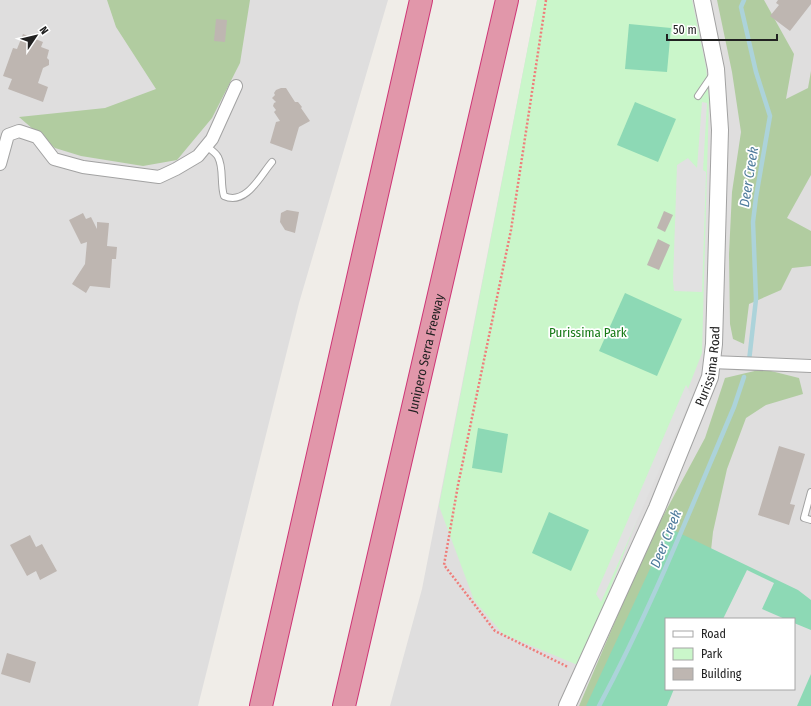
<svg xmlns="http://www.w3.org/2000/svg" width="811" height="706" font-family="'Fira Sans Condensed',sans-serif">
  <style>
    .residential { fill: #dfdede; fill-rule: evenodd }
    .forest { fill: #b1cca0 }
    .park { fill: #caf6ca }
    .pitch { fill: #8dd9b5; fill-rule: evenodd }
    .parking { fill: #e1e1e1 }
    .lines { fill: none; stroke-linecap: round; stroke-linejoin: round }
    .stream { stroke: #acd3da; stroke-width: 4.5 }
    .building { fill: #beb6b1 }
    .service-casing { stroke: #a2a2a2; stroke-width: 8 }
    .minor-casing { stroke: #a2a2a2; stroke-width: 14 }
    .tertiary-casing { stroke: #a2a2a2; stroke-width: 18 }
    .motorway-casing { stroke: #ce3676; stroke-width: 24 }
    .path { stroke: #ef7d7a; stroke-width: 2.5; stroke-dasharray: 2 2; stroke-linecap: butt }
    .service { stroke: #fff; stroke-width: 6 }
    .minor { stroke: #fff; stroke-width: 12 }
    .tertiary { stroke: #fff; stroke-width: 16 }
    .motorway { stroke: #e197aa; stroke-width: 22 }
    .labels { text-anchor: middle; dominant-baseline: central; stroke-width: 3.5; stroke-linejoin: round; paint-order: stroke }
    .park-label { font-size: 13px; fill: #157915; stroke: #fff }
    .street-label { font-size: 13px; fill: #212121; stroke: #fff }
    .water-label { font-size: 14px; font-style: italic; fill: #4d7a9b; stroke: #fff }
  </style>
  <rect width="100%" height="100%" fill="#f0ede8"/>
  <!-- residential -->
  <g class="residential">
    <path d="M 0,0 L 388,0 L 299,303 L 198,706 L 0,706 Z"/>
    <path d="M 537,0 L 811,0 L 811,706 L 390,706 L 422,589 ZM 666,619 L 794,619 L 794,689 L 666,689 Z"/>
  </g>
  <!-- forest -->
  <g class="forest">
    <path d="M 107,0 L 250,0 L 240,63 L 212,118 L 177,160 L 143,166 L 81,156 L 55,148 L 19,117 L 105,108 L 156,89 L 116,27 Z"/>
    <path d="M 717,0 L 764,0 L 794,54 L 786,99 L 808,88 L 811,71 L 811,175 L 787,218 L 811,231 L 811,266 L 792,268 L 781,290 L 749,304 L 744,344 L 733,339 L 730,324 L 729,254 L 732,192 L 741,132 L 732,72 Z"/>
    <path d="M 763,369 L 799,378 L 803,394 L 766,405 L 746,418 L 727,469 L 713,532 L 706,596 L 666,619 L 637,706 L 579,706 L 648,544 L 705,438 L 725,378 Z"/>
  </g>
  <!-- park -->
  <path class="park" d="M 537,0 L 692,0 L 706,67 L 709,99 L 702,353 L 580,666 L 503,634 L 474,600 L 439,506 Z"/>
  <!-- pitch -->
  <g class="pitch">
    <path d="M 629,24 L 671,28 L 667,72 L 625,69 Z"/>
    <path d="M 635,102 L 676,119 L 658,162 L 617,145 Z"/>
    <path d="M 625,293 L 682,319 L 657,376 L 599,351 Z"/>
    <path d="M 478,428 L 508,434 L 502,473 L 472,468 Z"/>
    <path d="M 549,512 L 589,530 L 571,571 L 532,553 Z"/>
    <path d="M 669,528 L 798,590 L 811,600 L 811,706 L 586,706 ZM 666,619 L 794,619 L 794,689 L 666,689 Z"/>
  </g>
  <!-- parking -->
  <g class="parking">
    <path d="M 702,102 L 707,103 L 703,170 L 706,172 L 702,292 L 674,291 L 673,281 L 677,165 L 688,158 L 697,168 Z"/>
    <path d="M 686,385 L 692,396 L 601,602 L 596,594 Z"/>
    <path d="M 747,570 L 774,583 L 762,609 L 785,619 L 723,619 Z"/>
    <path d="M 794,623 L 811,630 L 811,674 L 797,706 L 667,706 L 674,689 L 794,689 Z"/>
  </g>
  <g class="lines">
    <!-- stream -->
    <g class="stream">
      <path d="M 744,0 L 741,7 L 756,72 L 770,116 L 756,197 L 753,222 L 756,299 L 749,361"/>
      <path d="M 599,706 C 651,609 691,508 734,407 L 744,377"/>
    </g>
  </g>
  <!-- building -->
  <g class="building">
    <path d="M 778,0 L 811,0 L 811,4 L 790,31 L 770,16 L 779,5 L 776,3 Z"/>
    <path d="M 216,19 L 227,20 L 225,42 L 214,41 Z"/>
    <path d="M 23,34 L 43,42 L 41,47 L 49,50 L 47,58 L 49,60 L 49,65 L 43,68 L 38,83 L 48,87 L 43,102 L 8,89 L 12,79 L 3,76 L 13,48 L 17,49 Z"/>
    <path d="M 281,88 L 286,88 L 295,102 L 298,102 L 302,107 L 301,108 L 310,121 L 299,127 L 292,151 L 270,143 L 276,122 L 280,121 L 274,112 L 276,110 L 273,106 L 274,103 L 276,102 L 272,98 L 275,95 L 274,93 L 276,90 Z"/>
    <path d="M 287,210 L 299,212 L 295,233 L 285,230 L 280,222 L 281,213 Z"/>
    <path d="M 664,211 L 673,215 L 665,232 L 657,228 Z"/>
    <path d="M 83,213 L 86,219 L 91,217 L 97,229 L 97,222 L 109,223 L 107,246 L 117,247 L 116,259 L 112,259 L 110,288 L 90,286 L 86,293 L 72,284 L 85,264 L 87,242 L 81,244 L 69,220 Z"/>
    <path d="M 658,239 L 670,245 L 659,270 L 647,265 Z"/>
    <path d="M 779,446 L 805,454 L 790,504 L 795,505 L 789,525 L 758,515 Z"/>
    <path d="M 30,535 L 36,547 L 42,544 L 57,571 L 40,580 L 36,571 L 27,576 L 10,545 Z"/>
    <path d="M 7,653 L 36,662 L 30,683 L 1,674 Z"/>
  </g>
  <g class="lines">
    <defs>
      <g id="service">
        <path d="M 698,96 L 713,74"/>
        <path d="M 206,146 C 210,149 216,153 218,157 C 224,168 220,184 224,196 C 246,206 260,176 272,162"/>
        <path d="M 811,492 L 804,518 L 811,520"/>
      </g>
      <g id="minor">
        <path d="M 0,164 L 8,135 L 19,131 L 37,137 L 54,159 L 83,167 L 159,177 L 176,169 L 198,156 L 212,139 L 236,86"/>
        <path d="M 711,362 L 811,366"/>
      </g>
      <g id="tertiary">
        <path id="s1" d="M 567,706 L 657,508 L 710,377 L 714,344 L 720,130 L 716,69 L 702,0"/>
      </g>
      <g id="motorway">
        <path d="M 261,706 L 421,0"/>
        <path id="s2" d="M 344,706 L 507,0"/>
      </g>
    </defs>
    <!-- service casing -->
    <use href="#service" class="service-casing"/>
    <!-- minor casing -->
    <use href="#minor" class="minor-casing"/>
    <!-- tertiary casing -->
    <use href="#tertiary" class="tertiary-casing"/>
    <!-- motorway casing -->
    <use href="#motorway" class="motorway-casing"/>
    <!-- path -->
    <path class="path" d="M 546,0 L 511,230 L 458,485 L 444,565 L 495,631 L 568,667"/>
    <!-- service -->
    <use href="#service" class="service"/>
    <!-- minor -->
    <use href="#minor" class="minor"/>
    <!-- tertiary -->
    <use href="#tertiary" class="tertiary"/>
    <!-- motorway -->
    <use href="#motorway" class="motorway"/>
  </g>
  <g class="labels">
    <!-- park labels -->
    <g class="park-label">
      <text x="588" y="332">Purissima Park</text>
    </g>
    <!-- street labels -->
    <g class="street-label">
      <text stroke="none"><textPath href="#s2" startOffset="362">Junipero Serra Freeway</textPath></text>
      <text stroke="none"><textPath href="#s1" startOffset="369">Purissima Road</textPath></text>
    </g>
    <!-- water labels -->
    <g class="water-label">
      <text transform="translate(749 177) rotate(-81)">Deer Creek</text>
      <text transform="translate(666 539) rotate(-68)">Deer Creek</text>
    </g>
  </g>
  <!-- legend -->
  <rect x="665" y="618" width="130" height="72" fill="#ffffff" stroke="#a6a6a6"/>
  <rect x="673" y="631" width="20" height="6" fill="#ffffff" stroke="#a6a6a6"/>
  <text x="701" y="638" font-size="12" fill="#212121">Road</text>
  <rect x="673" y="648" width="20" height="12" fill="#caf6ca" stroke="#a6a6a6"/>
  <text x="701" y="658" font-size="12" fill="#212121">Park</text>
  <rect x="673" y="668" width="20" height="12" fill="#beb6b1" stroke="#a6a6a6"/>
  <text x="701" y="678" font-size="12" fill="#212121">Building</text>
  <!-- north arrow -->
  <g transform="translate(36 36) rotate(55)" stroke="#ffffff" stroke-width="3" paint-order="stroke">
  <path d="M0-3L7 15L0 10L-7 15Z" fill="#212121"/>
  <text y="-6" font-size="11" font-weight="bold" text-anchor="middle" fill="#212121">N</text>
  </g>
  <!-- scale -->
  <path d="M667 34v6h110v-6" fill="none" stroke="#212121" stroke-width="2"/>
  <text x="673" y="34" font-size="12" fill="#212121" stroke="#ffffff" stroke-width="3" paint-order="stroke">50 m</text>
</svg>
